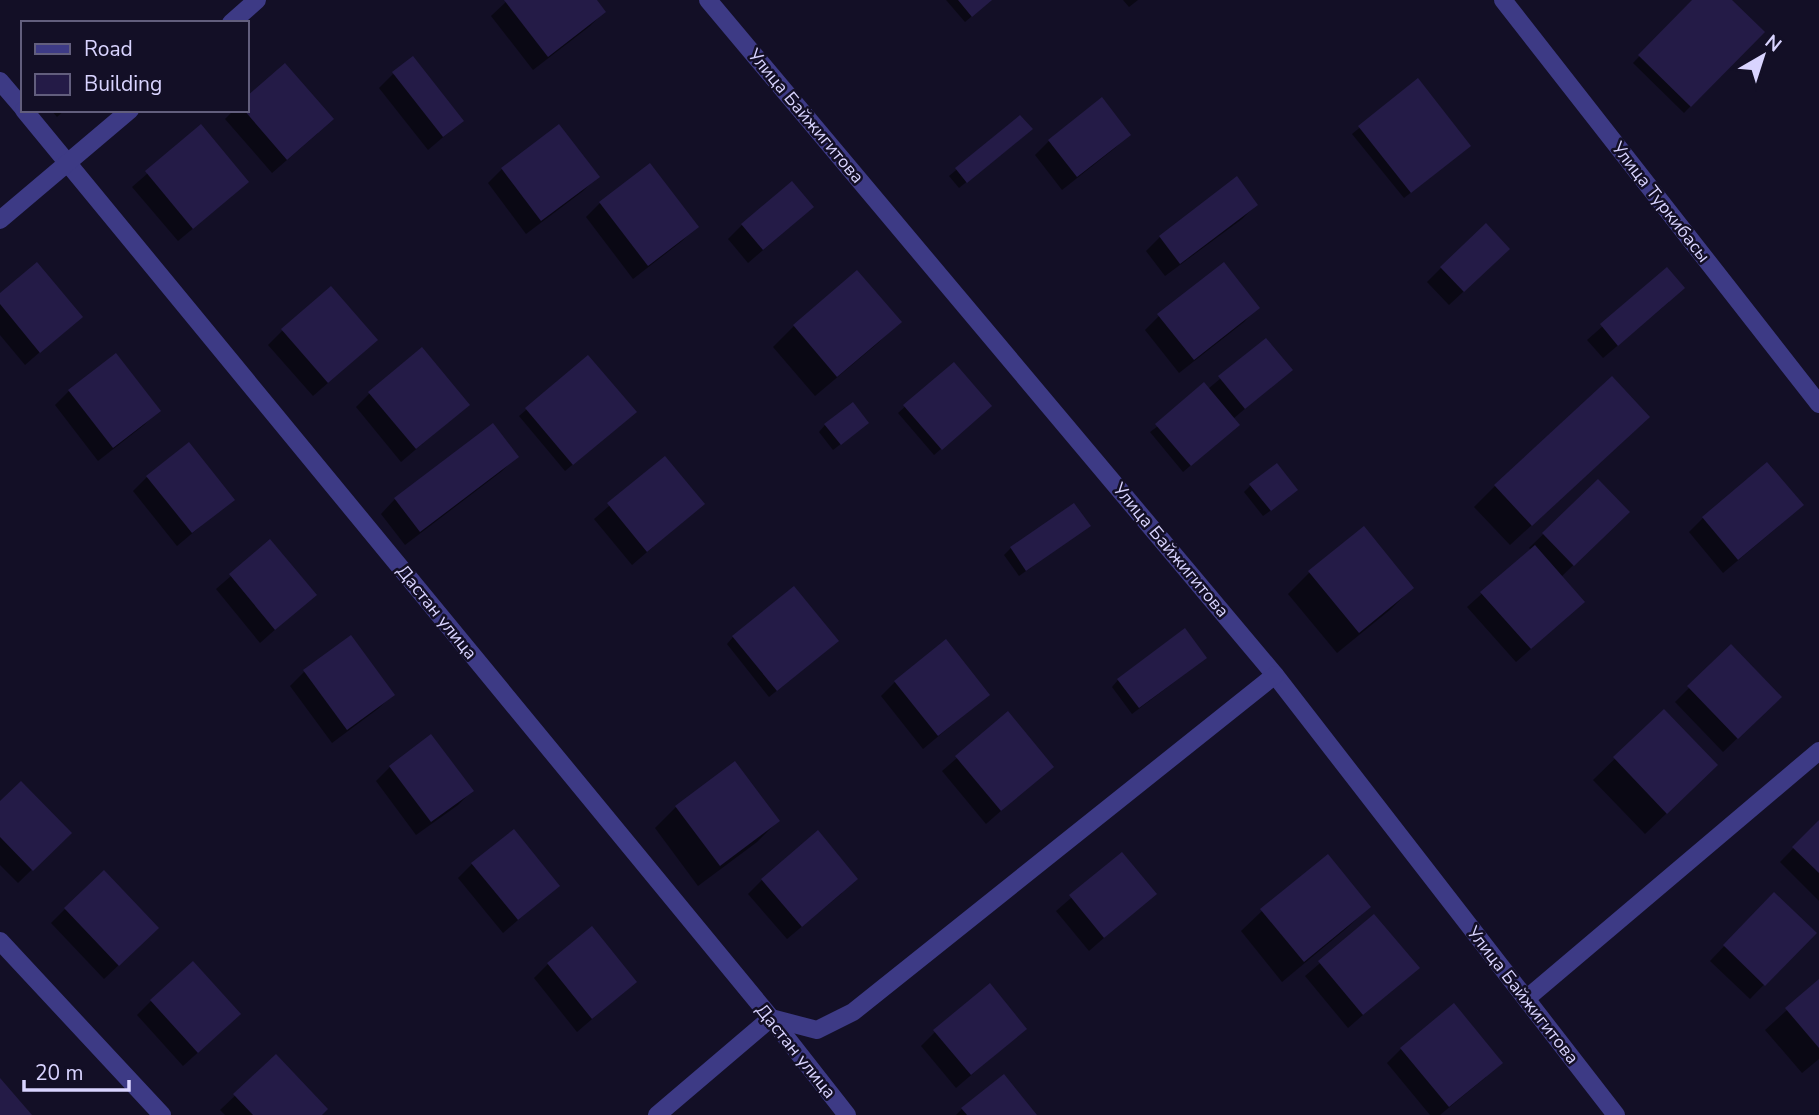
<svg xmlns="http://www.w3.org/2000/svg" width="1819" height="1115" font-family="'Nunito Sans',sans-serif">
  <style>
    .shadow { fill: #0007 }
    .building { fill: #241b47 }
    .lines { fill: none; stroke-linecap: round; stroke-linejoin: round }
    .minor { stroke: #3d3a85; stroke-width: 18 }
    .labels { text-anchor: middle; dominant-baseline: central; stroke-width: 5; stroke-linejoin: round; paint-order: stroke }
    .street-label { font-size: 18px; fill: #d9d4ff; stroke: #130f26 }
  </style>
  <rect width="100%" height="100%" fill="#130f26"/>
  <!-- shadow -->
  <g class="shadow">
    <path d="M 508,0 L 594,0 L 604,12 L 590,26 L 533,70 L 491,16 Z"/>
    <path d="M 946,0 L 991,0 L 965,22 Z"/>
    <path d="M 1123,0 L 1138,0 L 1129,7 Z"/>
    <path d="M 1694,0 L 1729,0 L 1762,32 L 1684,113 L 1633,63 Z"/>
    <path d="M 285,65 L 318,133 L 272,173 L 225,119 L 234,110 L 247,110 L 247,98 Z"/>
    <path d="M 393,74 L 462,121 L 428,150 L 379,88 Z"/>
    <path d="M 1417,81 L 1462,152 L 1404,198 L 1352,134 Z"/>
    <path d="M 51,110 L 65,110 L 57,117 Z"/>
    <path d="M 1020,117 L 1024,136 L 959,188 L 949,176 Z"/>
    <path d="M 201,127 L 232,196 L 178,241 L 132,187 Z"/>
    <path d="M 1129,134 L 1115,148 L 1062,190 L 1035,155 L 1049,141 Z"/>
    <path d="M 649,165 L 696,227 L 682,241 L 633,279 L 586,217 L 600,203 Z"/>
    <path d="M 502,169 L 597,177 L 583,191 L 526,234 L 488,183 Z"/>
    <path d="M 1256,205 L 1242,219 L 1165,276 L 1146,251 L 1160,237 Z"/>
    <path d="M 798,220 L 748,263 L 728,239 L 742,225 Z"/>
    <path d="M 1494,263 L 1449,305 L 1427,282 L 1441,268 Z"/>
    <path d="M 1667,270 L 1669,302 L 1603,358 L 1587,340 Z"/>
    <path d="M 0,295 L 80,317 L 25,365 L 0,335 Z"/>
    <path d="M 1258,307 L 1244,322 L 1179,373 L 1145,330 L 1159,316 Z"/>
    <path d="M 899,322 L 878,343 L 815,396 L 773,347 L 794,326 Z"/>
    <path d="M 282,331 L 361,354 L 313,396 L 268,345 Z"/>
    <path d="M 1266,340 L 1290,370 L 1233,419 L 1231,431 L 1183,472 L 1150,432 L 1208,389 Z"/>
    <path d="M 588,357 L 628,418 L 565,471 L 519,416 Z"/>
    <path d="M 953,364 L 983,413 L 934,455 L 898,413 Z"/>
    <path d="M 69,391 L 158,411 L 144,425 L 98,461 L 55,405 Z"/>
    <path d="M 370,393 L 468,405 L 401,462 L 356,407 Z"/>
    <path d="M 825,425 L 860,429 L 833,450 L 819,432 Z"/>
    <path d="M 1627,438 L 1510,545 L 1474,507 L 1495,486 Z"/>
    <path d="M 516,457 L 502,471 L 405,545 L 381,514 L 395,499 Z"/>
    <path d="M 665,458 L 703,504 L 632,565 L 594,519 Z"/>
    <path d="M 147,477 L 232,500 L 177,546 L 133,491 Z"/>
    <path d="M 1598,481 L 1628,512 L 1561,577 L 1568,616 L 1516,662 L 1467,607 L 1531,550 L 1529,548 Z"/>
    <path d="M 1251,485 L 1289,497 L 1263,516 L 1244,492 Z"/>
    <path d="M 1703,518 L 1787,519 L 1723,573 L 1689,532 Z"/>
    <path d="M 1089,526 L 1019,576 L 1004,555 L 1011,548 Z"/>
    <path d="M 1363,528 L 1412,588 L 1391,609 L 1337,653 L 1288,594 L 1309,573 Z"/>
    <path d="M 270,542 L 314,595 L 260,643 L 216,589 Z"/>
    <path d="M 733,637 L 830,648 L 769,697 L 727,644 Z"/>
    <path d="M 1731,646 L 1780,697 L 1723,752 L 1675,702 Z"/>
    <path d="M 1198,664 L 1132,714 L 1112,687 L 1118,680 Z"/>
    <path d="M 304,672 L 393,694 L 379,708 L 332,743 L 290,686 Z"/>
    <path d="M 895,682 L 988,695 L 923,749 L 881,696 Z"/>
    <path d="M 1664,711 L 1695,786 L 1645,834 L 1593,780 Z"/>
    <path d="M 1008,714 L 1052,766 L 986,824 L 942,771 Z"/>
    <path d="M 390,767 L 472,791 L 458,805 L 416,835 L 376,781 Z"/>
    <path d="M 0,804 L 69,833 L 18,883 L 0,865 Z"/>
    <path d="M 676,807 L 778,821 L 757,842 L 698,886 L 655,828 Z"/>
    <path d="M 1819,822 L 1819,901 L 1780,862 Z"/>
    <path d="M 1122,854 L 1154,894 L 1089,951 L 1056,911 Z"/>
    <path d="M 472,864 L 557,886 L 503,933 L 458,878 Z"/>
    <path d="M 762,880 L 842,893 L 787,939 L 748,894 Z"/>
    <path d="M 1774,894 L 1814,933 L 1750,999 L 1710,961 Z"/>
    <path d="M 1369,907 L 1348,927 L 1282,982 L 1241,931 L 1262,911 Z"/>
    <path d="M 65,909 L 143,942 L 104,979 L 51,923 Z"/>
    <path d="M 1374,917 L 1417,968 L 1348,1028 L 1305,976 Z"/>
    <path d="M 548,964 L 635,982 L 577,1032 L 534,978 Z"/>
    <path d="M 1819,981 L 1819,1059 L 1802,1073 L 1765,1030 Z"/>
    <path d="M 151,1001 L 225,1028 L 183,1066 L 137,1015 Z"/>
    <path d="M 1025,1029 L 956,1088 L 921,1046 L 935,1032 Z"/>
    <path d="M 1401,1049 L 1486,1077 L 1440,1115 L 1430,1115 L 1387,1063 Z"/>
    <path d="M 276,1057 L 320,1115 L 225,1115 L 220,1110 Z"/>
    <path d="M 962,1109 L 1034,1115 L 956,1115 Z"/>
  </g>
  <!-- building -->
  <g class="building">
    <path d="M 504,0 L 597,0 L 606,12 L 548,57 Z"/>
    <path d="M 958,0 L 992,0 L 972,17 Z"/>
    <path d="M 1692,0 L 1732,0 L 1765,32 L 1691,107 L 1638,55 Z"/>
    <path d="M 413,56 L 464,121 L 443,137 L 392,72 Z"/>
    <path d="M 285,63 L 334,119 L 287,160 L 244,110 L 247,110 L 247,96 Z"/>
    <path d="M 1418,78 L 1471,146 L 1411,193 L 1358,126 Z"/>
    <path d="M 1102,97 L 1131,135 L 1077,177 L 1048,140 Z"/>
    <path d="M 1020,115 L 1033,129 L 967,183 L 955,168 Z"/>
    <path d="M 201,124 L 249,182 L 193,229 L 145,171 Z"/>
    <path d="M 559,124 L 600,177 L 541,221 L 501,168 Z"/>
    <path d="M 650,163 L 699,227 L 648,266 L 599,202 Z"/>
    <path d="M 1237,176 L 1258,205 L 1180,264 L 1159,236 Z"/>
    <path d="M 792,181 L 814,207 L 763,250 L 741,224 Z"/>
    <path d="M 1486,223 L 1510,249 L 1464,292 L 1440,267 Z"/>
    <path d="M 37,262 L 83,317 L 40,353 L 0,304 L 0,293 Z"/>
    <path d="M 1224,262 L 1260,308 L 1194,360 L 1157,314 Z"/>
    <path d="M 1667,267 L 1685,288 L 1618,346 L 1600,324 Z"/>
    <path d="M 857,270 L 902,322 L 837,377 L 793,325 Z"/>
    <path d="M 331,286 L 378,340 L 328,383 L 281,329 Z"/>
    <path d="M 1266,338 L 1293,370 L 1245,409 L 1218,376 Z"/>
    <path d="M 422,347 L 470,405 L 416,449 L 368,392 Z"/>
    <path d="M 116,353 L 161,411 L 113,448 L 68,390 Z"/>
    <path d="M 588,355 L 637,412 L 573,465 L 525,408 Z"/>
    <path d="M 954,362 L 992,406 L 942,450 L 903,405 Z"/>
    <path d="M 1612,376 L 1650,417 L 1532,526 L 1494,485 Z"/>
    <path d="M 1204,382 L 1240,425 L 1191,466 L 1155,424 Z"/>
    <path d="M 853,402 L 869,423 L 841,445 L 824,424 Z"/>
    <path d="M 493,423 L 519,457 L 420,532 L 394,498 Z"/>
    <path d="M 189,442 L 235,500 L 192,533 L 146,476 Z"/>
    <path d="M 665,456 L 705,504 L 647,552 L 607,503 Z"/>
    <path d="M 1767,462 L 1804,505 L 1738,560 L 1702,517 Z"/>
    <path d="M 1277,463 L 1298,490 L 1271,511 L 1249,484 Z"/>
    <path d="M 1598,479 L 1630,512 L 1574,566 L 1542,533 Z"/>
    <path d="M 1074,503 L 1091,526 L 1026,571 L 1010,547 Z"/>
    <path d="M 1364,526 L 1414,588 L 1359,633 L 1308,571 Z"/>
    <path d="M 270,539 L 317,595 L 275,630 L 229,574 Z"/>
    <path d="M 1535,545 L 1585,602 L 1531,649 L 1480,592 Z"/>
    <path d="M 794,586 L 839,641 L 777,691 L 732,636 Z"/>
    <path d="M 1185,628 L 1207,658 L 1139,708 L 1117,679 Z"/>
    <path d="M 351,635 L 395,695 L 347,730 L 303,670 Z"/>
    <path d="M 946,639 L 990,695 L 938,736 L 894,681 Z"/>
    <path d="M 1731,644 L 1782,697 L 1738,739 L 1687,686 Z"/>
    <path d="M 1664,709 L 1718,765 L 1667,814 L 1613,757 Z"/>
    <path d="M 1008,711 L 1054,767 L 1001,811 L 955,756 Z"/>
    <path d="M 431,734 L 474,791 L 431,822 L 389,766 Z"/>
    <path d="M 735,761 L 780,821 L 720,866 L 675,806 Z"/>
    <path d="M 21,781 L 72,833 L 33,871 L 0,837 L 0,801 Z"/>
    <path d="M 1819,820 L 1819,873 L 1792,847 Z"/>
    <path d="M 514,829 L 560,886 L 518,920 L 471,863 Z"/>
    <path d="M 818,830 L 858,879 L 802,927 L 761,879 Z"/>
    <path d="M 1122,852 L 1157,894 L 1104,938 L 1069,895 Z"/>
    <path d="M 1328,854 L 1371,907 L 1304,962 L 1260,909 Z"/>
    <path d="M 104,870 L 159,928 L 119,966 L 64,908 Z"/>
    <path d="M 1774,892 L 1817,933 L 1765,986 L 1723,945 Z"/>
    <path d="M 1374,914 L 1420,968 L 1363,1015 L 1318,961 Z"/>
    <path d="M 592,926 L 637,982 L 592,1019 L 547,963 Z"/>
    <path d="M 193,961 L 241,1014 L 198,1053 L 150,1000 Z"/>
    <path d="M 1819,979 L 1819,1048 L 1785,1008 Z"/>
    <path d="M 990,983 L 1027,1029 L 971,1075 L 933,1030 Z"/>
    <path d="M 1454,1003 L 1503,1063 L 1449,1107 L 1400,1048 Z"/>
    <path d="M 276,1054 L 328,1109 L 322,1115 L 253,1115 L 233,1094 Z"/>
    <path d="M 1004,1074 L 1037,1115 L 967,1115 L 961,1108 Z"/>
    <path d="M 0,1078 L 32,1115 L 0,1115 Z"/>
  </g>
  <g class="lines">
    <!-- minor -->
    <g class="minor">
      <path d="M 708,0 L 1275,675 L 1616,1115"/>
      <path d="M 1503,0 L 1819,404"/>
      <path d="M 231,23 L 257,0"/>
      <path d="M 0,81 L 23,108"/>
      <path d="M 24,110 L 771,1018 L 847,1115"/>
      <path d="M 0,220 L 130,110"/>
      <path d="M 0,941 L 162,1115"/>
      <path d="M 1526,999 L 1819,751"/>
      <path d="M 657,1115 L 771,1018 L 817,1030 L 853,1012 L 1275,675"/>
    </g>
  </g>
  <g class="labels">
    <!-- street labels -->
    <g class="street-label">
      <text transform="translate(806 116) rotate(50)">Улица Байжигитова</text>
      <text transform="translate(1661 202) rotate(52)">Улица Туркибасы</text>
      <text transform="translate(1171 550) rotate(50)">Улица Байжигитова</text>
      <text transform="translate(437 612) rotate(51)">Дастан улица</text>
      <text transform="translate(1523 995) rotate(52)">Улица Байжигитова</text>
      <text transform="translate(796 1051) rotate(51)">Дастан улица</text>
    </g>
  </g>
  <!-- legend -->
  <rect x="21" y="21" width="228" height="91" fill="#130f26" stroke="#625e7d" stroke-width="2"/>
  <rect x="35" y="44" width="35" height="10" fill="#3d3a85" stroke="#625e7d" stroke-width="2"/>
  <text x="84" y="56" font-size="21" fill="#d9d4ff">Road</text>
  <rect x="35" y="74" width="35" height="21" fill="#241b47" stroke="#625e7d" stroke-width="2"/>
  <text x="84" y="91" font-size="21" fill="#d9d4ff">Building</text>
  <!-- north arrow -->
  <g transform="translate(1763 56) rotate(39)" stroke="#130f26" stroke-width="5" paint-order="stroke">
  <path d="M0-5L12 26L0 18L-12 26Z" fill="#d9d4ff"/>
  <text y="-10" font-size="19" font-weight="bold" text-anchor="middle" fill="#d9d4ff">N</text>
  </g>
  <!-- scale -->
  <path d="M24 1080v10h105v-10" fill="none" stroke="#d9d4ff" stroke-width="3.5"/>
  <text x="35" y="1080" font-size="21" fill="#d9d4ff" stroke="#130f26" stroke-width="5" paint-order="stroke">20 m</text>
</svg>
